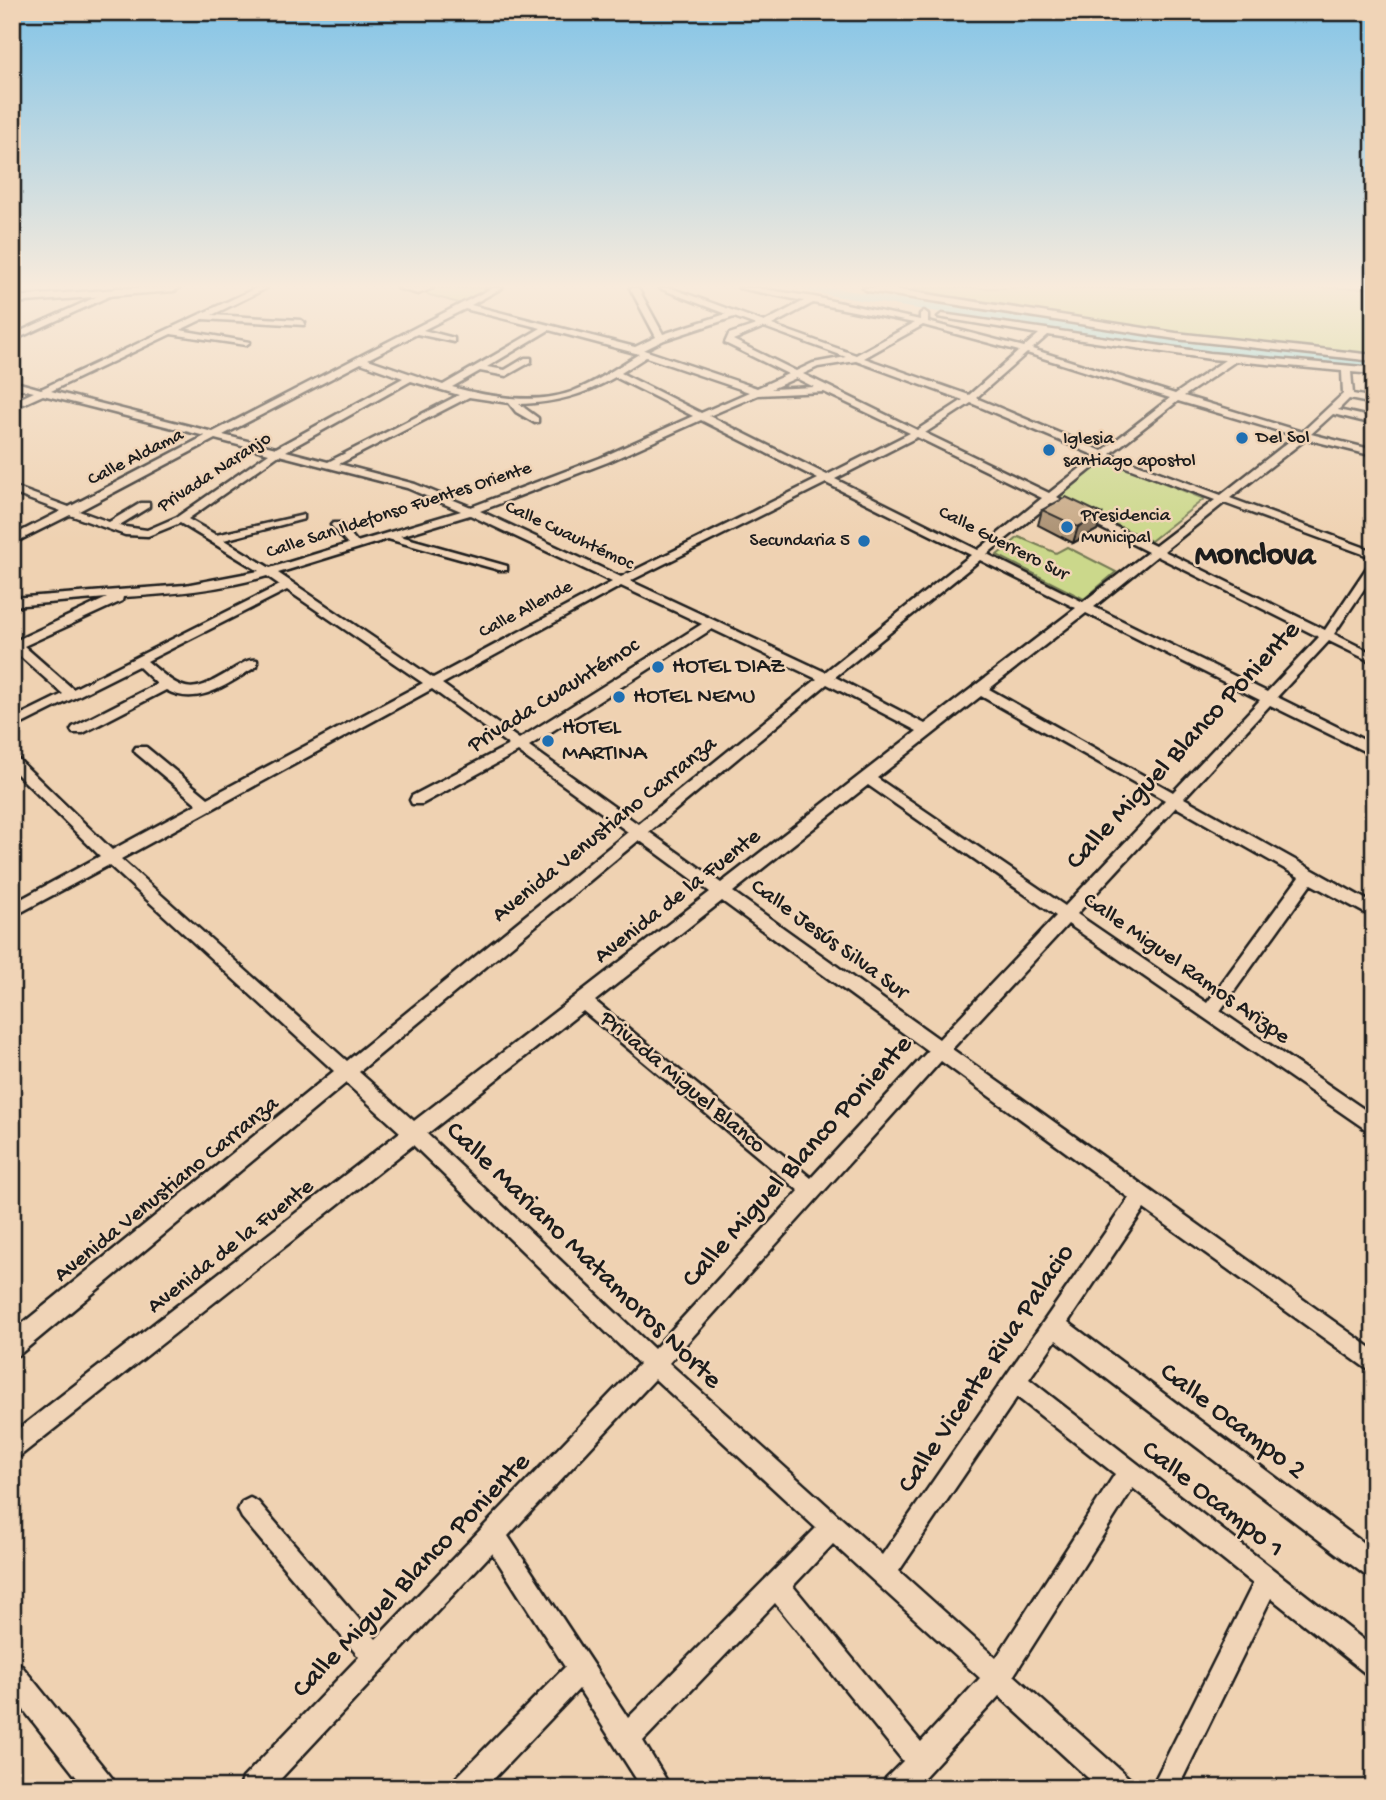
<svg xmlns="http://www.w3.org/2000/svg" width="1386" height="1800" font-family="'Gochi Hand',sans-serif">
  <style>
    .green { fill: #cbd88b; stroke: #747a54; stroke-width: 2 }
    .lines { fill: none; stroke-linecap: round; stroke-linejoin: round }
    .river { fill: #8cdde5; fill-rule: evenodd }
    .minor-casing { stroke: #1c1c1c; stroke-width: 5 }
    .major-casing { stroke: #1c1c1c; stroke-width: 5 }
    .minor { fill: #f0d4b7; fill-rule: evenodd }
    .major { fill: #f0d4b7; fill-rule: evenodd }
    .wall { fill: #ab9173; stroke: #1c1c1c; stroke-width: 2 }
    .shaded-wall { fill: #8b765e; stroke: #1c1c1c; stroke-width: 2 }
    .building { fill: #c7a986; stroke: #1c1c1c; stroke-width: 2 }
    .poi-dot { fill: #1f6fb2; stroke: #f0d4b7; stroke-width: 2.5 }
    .labels { text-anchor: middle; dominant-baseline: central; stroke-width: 5; stroke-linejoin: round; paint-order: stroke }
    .far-poi-label { font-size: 19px; fill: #1c1c1c; stroke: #f0d4b7; text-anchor: start }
    .far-street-label { font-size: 19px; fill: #1c1c1c; stroke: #f0d4b7 }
    .poi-label { font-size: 23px; fill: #1c1c1c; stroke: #f0d4b7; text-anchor: start }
    .street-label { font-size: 23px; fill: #1c1c1c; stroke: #f0d4b7 }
    .near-street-label { font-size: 28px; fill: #1c1c1c; stroke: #f0d4b7 }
    .far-town-label { font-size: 32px; font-weight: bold; fill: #1c1c1c; stroke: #f0d4b7 }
  </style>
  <rect width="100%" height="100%" fill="#efd2b2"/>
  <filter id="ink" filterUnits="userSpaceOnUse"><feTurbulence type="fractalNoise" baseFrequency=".0143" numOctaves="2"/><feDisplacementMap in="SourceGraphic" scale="14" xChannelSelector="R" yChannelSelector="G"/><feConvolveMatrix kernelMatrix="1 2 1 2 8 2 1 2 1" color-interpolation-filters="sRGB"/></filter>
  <g filter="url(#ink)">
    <!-- green -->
    <g class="green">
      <path d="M 434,288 L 491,288 L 462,304 L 423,293 Z"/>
      <path d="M 911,288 L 1374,288 L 1374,355 L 1194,336 L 1006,309 Z"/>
      <path d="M 1105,459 L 1204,499 L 1151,541 L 1059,498 Z"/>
      <path d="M 1019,537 L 1056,553 L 1067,547 L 1116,572 L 1084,599 L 997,555 Z"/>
    </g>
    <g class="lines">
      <!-- river -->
      <path class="river" d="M 803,288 L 832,288 L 1189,343 L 1374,363 L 1374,371 L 1189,351 L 809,292 Z"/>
      <defs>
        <g id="minor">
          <path d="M 116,288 L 127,288 L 12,341 L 12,335 Z"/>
          <path d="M 256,288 L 267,288 L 212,315 L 301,320 L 305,323 L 304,325 L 203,319 L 180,330 L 250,342 L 246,345 L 171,334 L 51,391 L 213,432 L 492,288 L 502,288 L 471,305 L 635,347 L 656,337 L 630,288 L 638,288 L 663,334 L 726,314 L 659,288 L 671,288 L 764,322 L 804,301 L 739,288 L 757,288 L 814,297 L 920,320 L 920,314 L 924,311 L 928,314 L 928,322 L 1024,347 L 1039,334 L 938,317 L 942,314 L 1210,353 L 1374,368 L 1374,374 L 1351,372 L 1353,394 L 1374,398 L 1374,404 L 1349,399 L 1338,410 L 1374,418 L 1374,424 L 1333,414 L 1311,434 L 1374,450 L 1374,456 L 1306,439 L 1230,498 L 1374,551 L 1374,558 L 1224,503 L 1164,551 L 1325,630 L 1370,563 L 1374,562 L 1374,574 L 1334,634 L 1374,654 L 1374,663 L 1329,641 L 1277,697 L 1374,745 L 1374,756 L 1270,705 L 1184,798 L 1374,904 L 1374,918 L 1311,884 L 1220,1011 L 1374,1116 L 1374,1135 L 1068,924 L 952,1049 L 1374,1350 L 1374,1374 L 1144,1209 L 1068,1322 L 1374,1551 L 1374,1578 L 1365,1575 L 1056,1340 L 1029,1379 L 1374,1648 L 1374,1677 L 1365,1673 L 1271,1598 L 1178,1788 L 1151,1788 L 1253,1584 L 1133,1488 L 1014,1675 L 1129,1778 L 1132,1788 L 1099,1788 L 999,1696 L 914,1788 L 883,1788 L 886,1778 L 903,1761 L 775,1603 L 643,1741 L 671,1788 L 642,1788 L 579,1689 L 485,1788 L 453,1788 L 456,1778 L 565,1667 L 492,1553 L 272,1788 L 240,1788 L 243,1778 L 359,1657 L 242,1518 L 238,1510 L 242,1502 L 250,1498 L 258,1502 L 376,1639 L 639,1364 L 413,1145 L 20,1456 L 12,1459 L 12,1434 L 400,1132 L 346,1083 L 20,1354 L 12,1357 L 12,1332 L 334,1071 L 109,865 L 12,917 L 12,904 L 100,856 L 12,769 L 12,756 L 17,758 L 112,850 L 197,804 L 136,753 L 134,750 L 136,747 L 146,747 L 208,798 L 423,683 L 287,590 L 147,661 C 188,696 191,695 237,667 C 244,663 248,659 257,660 L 257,666 C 229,683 198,708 166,690 L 83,733 L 73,733 L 71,730 L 73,727 L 157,684 L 138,666 L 12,729 L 12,719 L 63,694 L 12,649 L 12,638 L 17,640 L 107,598 L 12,606 L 12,598 L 185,585 L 259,571 L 180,523 L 148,536 L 125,535 L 70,515 L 12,544 L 12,536 L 61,511 L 12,493 L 12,486 L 69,507 L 205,436 L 43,395 L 12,409 L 12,402 L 34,392 L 12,387 L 12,381 L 41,389 ZM 813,303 L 914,323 L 856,355 L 772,325 ZM 465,309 L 541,328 L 443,385 L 368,359 L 417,334 L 454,342 L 454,338 L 423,330 ZM 734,317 L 756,325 L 729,334 L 725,343 L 788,374 L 757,388 L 644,350 L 664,340 ZM 923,325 L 1019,351 L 969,395 L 864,358 ZM 764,327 L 846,357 L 813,363 L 796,371 L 733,340 ZM 549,330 L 639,354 C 617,367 596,383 571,392 C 534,405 489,397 452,387 L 480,371 L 506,376 L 531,362 L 531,358 L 525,358 L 505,370 L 487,367 ZM 1048,335 L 1210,359 L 1225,360 L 1175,394 L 1032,349 ZM 1027,353 L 1170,398 L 1102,451 L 976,398 ZM 646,357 L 749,392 L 701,413 L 621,373 ZM 856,361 L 963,400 L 917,430 L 803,374 L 818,367 ZM 1236,361 L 1342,371 L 1343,394 L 1302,432 L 1184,396 ZM 361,363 L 403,378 L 276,448 L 223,435 ZM 615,377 L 693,416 L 600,458 L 471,507 L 415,484 L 339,464 L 469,397 L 509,403 L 516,412 L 535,423 L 538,422 L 538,418 L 519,404 C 555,403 584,395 615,377 ZM 796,378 L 814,387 L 771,389 ZM 411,381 L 459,395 L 328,462 L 286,451 ZM 824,392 L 910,433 L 827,475 L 709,416 L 758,395 ZM 1178,401 L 1296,436 L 1221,495 L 1110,454 ZM 971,403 L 1096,456 L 1049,493 L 925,433 ZM 701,420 L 818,479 L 621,577 L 480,511 L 608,462 ZM 917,437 L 1042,498 L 978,550 L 835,479 ZM 215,439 L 269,453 L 177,517 L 147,530 L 118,526 L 149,507 L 149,503 L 141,503 L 109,522 L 79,511 ZM 279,455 L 407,488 L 461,511 L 357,542 L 341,523 L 333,523 L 331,525 L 348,544 L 270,568 L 224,540 L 304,519 L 304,515 L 216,535 L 188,519 ZM 1104,459 L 1215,500 L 1155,546 L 1085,512 L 1077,512 L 1077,516 L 1148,552 L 1083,602 L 987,554 L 1051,503 L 1062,504 L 1062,500 L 1057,497 ZM 826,483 L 971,555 L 825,672 L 630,581 ZM 470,515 L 612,582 L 433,678 L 278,573 L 388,539 L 499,570 L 507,570 L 507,566 L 400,536 ZM 1157,556 L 1319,637 L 1267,692 L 1094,607 ZM 980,560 L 1076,608 L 925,724 L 835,677 ZM 267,576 L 280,585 L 73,689 L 24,646 L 122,601 L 123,597 C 172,594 220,590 267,576 ZM 621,586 L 702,624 L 519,739 L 442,684 ZM 1086,613 L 1260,700 L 1173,792 L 989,689 ZM 712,629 L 817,679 L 638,824 L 529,746 ZM 827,684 L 917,731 L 721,883 L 649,832 ZM 432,689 L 509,745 L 412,796 L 410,800 L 412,804 L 422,804 L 518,752 L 628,832 L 347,1061 L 121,859 ZM 981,696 L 1165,800 L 1065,906 L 877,778 ZM 868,785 L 1056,916 L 939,1039 L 733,892 ZM 1176,807 L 1299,877 L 1207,1003 L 1077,914 ZM 639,840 L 710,892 L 414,1121 L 359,1072 ZM 722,901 L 928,1051 L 811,1178 L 595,1001 ZM 583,1011 L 799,1191 L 654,1349 L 427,1134 ZM 941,1061 L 1129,1198 L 882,1555 L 669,1363 ZM 655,1379 L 816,1528 L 628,1718 L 508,1536 ZM 1017,1397 L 1115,1474 L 996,1658 L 899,1571 ZM 833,1544 L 980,1678 L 921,1742 L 793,1586 Z"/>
          <path d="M 397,288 L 433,288 L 418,294 Z"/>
          <path d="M 12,1661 L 21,1665 L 112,1778 L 115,1788 L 85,1788 L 12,1695 Z"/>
        </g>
        <g id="major">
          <path d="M 134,288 L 179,288 L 174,291 L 12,303 L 12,297 Z"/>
          <path d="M 863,288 L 887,288 L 1176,333 L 1374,355 L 1374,361 L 1176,339 L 868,291 Z"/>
        </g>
      </defs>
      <!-- minor casing -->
      <use href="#minor" class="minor-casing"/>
      <!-- major casing -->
      <use href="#major" class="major-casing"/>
      <!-- minor -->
      <use href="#minor" class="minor"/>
      <!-- major -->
      <use href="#major" class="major"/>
    </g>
    <!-- wall -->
    <path class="wall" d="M 1042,510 L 1102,514 L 1097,530 L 1073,543 L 1038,525 Z"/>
    <!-- shaded-wall -->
    <path class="shaded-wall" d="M 1102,514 L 1097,530 L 1073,543 L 1078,527 Z"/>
    <!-- building -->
    <path class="building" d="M 1066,497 L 1102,514 L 1078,527 L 1042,510 Z"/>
  </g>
  <!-- sky -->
  <linearGradient id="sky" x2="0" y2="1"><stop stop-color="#83c4e7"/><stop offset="0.53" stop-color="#f8ebdc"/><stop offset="1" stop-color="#f8ebdc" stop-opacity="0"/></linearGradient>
  <rect width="1386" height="540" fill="url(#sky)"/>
  <!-- markers -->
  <g class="poi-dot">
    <circle cx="1242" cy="438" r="7"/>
    <circle cx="1049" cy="450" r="7"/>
    <circle cx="1067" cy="527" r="7"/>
    <circle cx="864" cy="541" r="7"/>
    <circle cx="658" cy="667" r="7"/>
    <circle cx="619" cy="697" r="7"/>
    <circle cx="548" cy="741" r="7"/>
  </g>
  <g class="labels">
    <!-- far-poi labels -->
    <g class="far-poi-label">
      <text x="1256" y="438">Del Sol</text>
      <text x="1063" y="439">Iglesia<tspan x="1063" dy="22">santiago apostol</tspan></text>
      <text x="1081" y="516">Presidencia<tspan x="1081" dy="22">Municipal</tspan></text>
      <text x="850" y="541" text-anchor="end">Secundaria 5</text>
    </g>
    <!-- far-street labels -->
    <g class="far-street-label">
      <text transform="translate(136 458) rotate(-27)">Calle Aldama</text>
      <text transform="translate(215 473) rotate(-33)">Privada Naranjo</text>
      <text transform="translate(399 511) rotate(-18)">Calle San Ildefonso Fuentes Oriente</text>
      <text transform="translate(569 536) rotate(25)">Calle Cuauhtémoc</text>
      <text transform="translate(1003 544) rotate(27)">Calle Guerrero Sur</text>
      <text transform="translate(526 610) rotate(-28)">Calle Allende</text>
    </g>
    <!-- poi labels -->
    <g class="poi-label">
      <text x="672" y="667">HOTEL DIAZ</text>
      <text x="633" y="697">HOTEL NEMU</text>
      <text x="562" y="728">HOTEL<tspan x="562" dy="26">MARTINA</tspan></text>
    </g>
    <!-- street labels -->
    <g class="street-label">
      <text transform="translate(554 696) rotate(-32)">Privada Cuauhtémoc</text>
      <text transform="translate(605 830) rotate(-39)">Avenida Venustiano Carranza</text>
      <text transform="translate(678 897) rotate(-38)">Avenida de la Fuente</text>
      <text transform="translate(829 940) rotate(36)">Calle Jesús Silva Sur</text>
      <text transform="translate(1186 969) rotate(35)">Calle Miguel Ramos Arizpe</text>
      <text transform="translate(682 1083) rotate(40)">Privada Miguel Blanco</text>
      <text transform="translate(167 1190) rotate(-39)">Avenida Venustiano Carranza</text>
      <text transform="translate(231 1247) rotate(-38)">Avenida de la Fuente</text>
    </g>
    <!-- near-street labels -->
    <g class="near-street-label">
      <text transform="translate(1184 746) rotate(-47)">Calle Miguel Blanco Poniente</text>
      <text transform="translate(798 1162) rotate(-48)">Calle Miguel Blanco Poniente</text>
      <text transform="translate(583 1256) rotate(44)">Calle Mariano Matamoros Norte</text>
      <text transform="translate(987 1369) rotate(-56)">Calle Vicente Riva Palacio</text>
      <text transform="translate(1232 1422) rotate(37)">Calle Ocampo 2</text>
      <text transform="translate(1212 1500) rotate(38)">Calle Ocampo 1</text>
      <text transform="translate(412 1576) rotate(-46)">Calle Miguel Blanco Poniente</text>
    </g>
    <!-- far-town labels -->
    <g class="far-town-label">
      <text x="1255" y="557">Monclova</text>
    </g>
  </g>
  <!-- margin -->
  <rect width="1386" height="1800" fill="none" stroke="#f0d4b7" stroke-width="42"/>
  <rect x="21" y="21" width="1344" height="1758" fill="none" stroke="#1c1c1c" stroke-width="2.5" filter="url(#ink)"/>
</svg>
